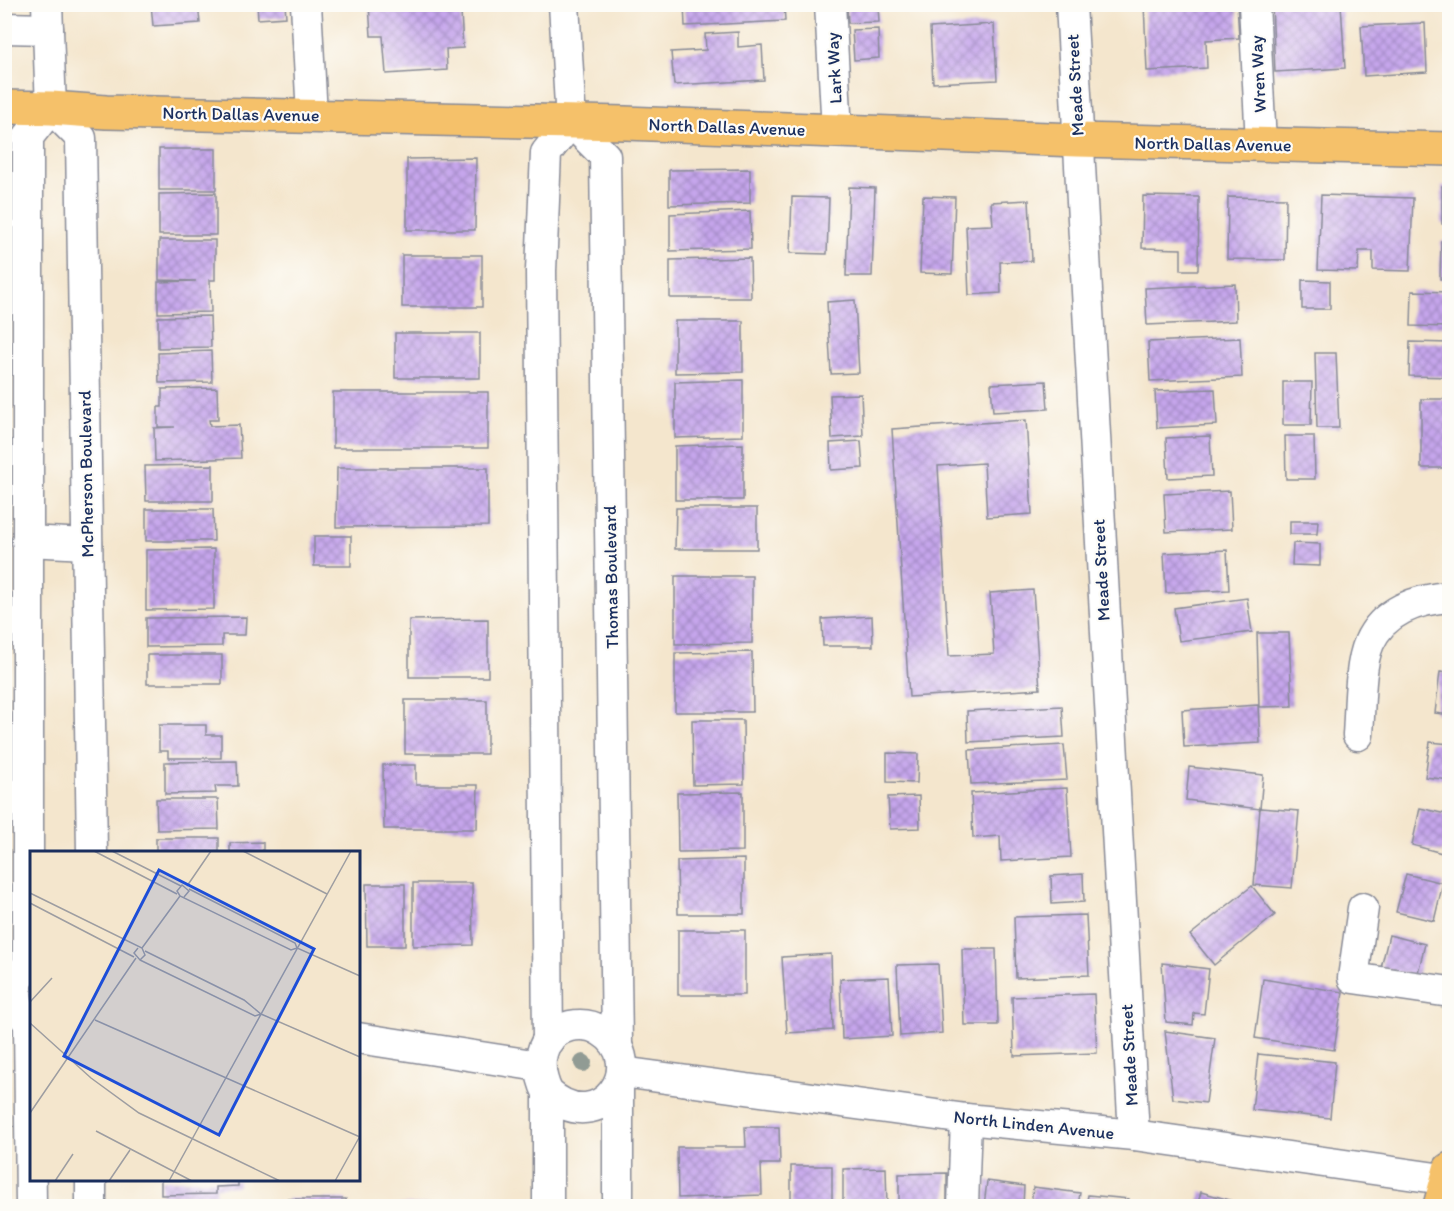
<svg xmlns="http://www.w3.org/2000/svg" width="1454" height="1211" font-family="Itim,sans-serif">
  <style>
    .building { fill: url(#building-cross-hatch) }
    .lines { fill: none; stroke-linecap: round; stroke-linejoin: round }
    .minor-casing { stroke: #888a96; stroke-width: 33 }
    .major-casing { stroke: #888a96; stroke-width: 36 }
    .highway-casing { stroke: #888a96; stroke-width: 36 }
    .minor { stroke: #fff; stroke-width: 30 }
    .major { stroke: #f5c16b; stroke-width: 33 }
    .highway { stroke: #f5c16b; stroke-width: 33 }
    .tree { fill: #919b94 }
    .labels { text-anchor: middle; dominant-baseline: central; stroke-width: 4.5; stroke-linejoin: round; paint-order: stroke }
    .street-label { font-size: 18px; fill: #1b2f5e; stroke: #fdfcf7 }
    .inset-road { fill: none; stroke: #9d9da1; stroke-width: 1.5 }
    .view { fill: #1d4ed8; fill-opacity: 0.15; stroke: #1d4ed8; stroke-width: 3 }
    .inset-edge { fill: none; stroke: #1b2f5e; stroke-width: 3 }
  </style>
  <defs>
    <pattern id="building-cross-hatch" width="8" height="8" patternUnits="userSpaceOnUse" patternTransform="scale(1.5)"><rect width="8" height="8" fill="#c6a6ec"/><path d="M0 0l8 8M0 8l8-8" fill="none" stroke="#a088c2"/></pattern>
  </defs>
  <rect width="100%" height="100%" fill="#fdfcf7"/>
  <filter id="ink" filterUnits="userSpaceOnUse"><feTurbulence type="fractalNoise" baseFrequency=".0167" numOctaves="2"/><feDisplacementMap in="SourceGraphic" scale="12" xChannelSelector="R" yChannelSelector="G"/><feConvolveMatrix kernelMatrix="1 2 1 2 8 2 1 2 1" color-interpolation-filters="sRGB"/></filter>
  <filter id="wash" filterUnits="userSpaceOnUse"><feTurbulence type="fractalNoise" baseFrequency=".008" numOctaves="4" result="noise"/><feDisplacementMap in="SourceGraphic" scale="24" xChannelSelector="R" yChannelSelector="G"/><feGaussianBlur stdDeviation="1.35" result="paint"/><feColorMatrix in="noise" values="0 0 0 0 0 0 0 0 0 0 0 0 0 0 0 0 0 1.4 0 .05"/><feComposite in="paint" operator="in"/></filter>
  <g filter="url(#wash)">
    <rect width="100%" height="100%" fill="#f4e6cd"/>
    <g id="blocks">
      <!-- building -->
      <g class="building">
        <path d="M 151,4 L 198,4 L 200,23 L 153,26 Z"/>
        <path d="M 257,4 L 285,4 L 286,17 L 258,19 Z"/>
        <path d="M 369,4 L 445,4 L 446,12 L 461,12 L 463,48 L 446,49 L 447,70 L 386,74 L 383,36 L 371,36 Z"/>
        <path d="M 684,4 L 784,4 L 785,21 L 685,26 Z"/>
        <path d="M 847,4 L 878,4 L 879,22 L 848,23 Z"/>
        <path d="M 1144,4 L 1237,4 L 1239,38 L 1206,40 L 1207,68 L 1147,71 Z"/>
        <path d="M 1272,4 L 1341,4 L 1345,68 L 1275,72 Z"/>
        <path d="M 1425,23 L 1427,72 L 1364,76 L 1361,26 Z"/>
        <path d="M 994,24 L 997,80 L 933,83 L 930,28 Z"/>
        <path d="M 878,29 L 879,58 L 854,60 L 852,30 Z"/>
        <path d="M 738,32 L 738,47 L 762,45 L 764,80 L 674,85 L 671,52 L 706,50 L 705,34 Z"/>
        <rect x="159" y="149" width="57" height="41"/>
        <path d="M 476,158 L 475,230 L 407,230 L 407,159 Z"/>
        <path d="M 750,169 L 750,203 L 669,205 L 669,170 Z"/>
        <rect x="1442" y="186" width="8" height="38"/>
        <path d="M 849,187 L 875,188 L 872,276 L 846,276 Z"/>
        <path d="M 216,193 L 216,235 L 159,235 L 159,194 Z"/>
        <path d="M 1321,195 L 1413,198 L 1410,271 L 1373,270 L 1373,251 L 1359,251 L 1358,271 L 1318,270 Z"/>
        <path d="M 923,196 L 955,197 L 952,274 L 920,273 Z"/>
        <path d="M 1143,196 L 1199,197 L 1198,270 L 1181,270 L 1181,249 L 1142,248 Z"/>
        <path d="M 792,197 L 829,198 L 827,254 L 790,253 Z"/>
        <path d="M 1228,197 L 1286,198 L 1285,260 L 1227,259 Z"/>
        <path d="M 1029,200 L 1032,261 L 1000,262 L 1001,293 L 969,295 L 966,226 L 993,225 L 991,202 Z"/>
        <path d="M 750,211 L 751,249 L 670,251 L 670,214 Z"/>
        <path d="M 159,240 L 215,240 L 215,280 L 210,280 L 211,312 L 158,313 L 158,282 L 196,281 L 159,280 Z"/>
        <path d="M 1441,241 L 1450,241 L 1450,279 L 1440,279 Z"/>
        <rect x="402" y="255" width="80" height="52"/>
        <path d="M 750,258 L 751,298 L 670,298 L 670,260 Z"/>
        <path d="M 1302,280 L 1330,281 L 1330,309 L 1302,309 Z"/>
        <path d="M 1235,284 L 1236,321 L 1147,325 L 1145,288 Z"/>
        <path d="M 1412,291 L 1450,292 L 1450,327 L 1411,326 Z"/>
        <path d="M 855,300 L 859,373 L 831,374 L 827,302 Z"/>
        <path d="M 210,316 L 211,347 L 158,348 L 158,317 Z"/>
        <path d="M 675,321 L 743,321 L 743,372 L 675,373 Z"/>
        <rect x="395" y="333" width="85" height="45"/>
        <path d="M 1240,338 L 1242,377 L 1150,381 L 1148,342 Z"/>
        <path d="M 1410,342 L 1450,343 L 1450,377 L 1409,376 Z"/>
        <path d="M 211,351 L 212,382 L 159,383 L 158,353 Z"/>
        <path d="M 1315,353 L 1336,353 L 1339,428 L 1317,428 Z"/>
        <path d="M 743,380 L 743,436 L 675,438 L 675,382 Z"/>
        <path d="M 1046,381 L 1048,409 L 993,412 L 991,384 Z"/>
        <path d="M 1283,382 L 1312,382 L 1311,425 L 1283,425 Z"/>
        <path d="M 217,388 L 218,420 L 209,420 L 210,426 L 239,425 L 241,458 L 155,461 L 154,428 L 175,427 L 158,427 L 158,407 L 162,407 L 162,389 Z"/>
        <path d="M 1215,389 L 1217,425 L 1157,428 L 1155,391 Z"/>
        <rect x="333" y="392" width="155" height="56"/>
        <path d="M 861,394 L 863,436 L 832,438 L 830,395 Z"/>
        <rect x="1421" y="399" width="29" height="69"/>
        <path d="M 1026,420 L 1032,514 L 987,517 L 984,463 L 938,466 L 949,656 L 994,654 L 990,593 L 1033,590 L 1040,689 L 909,697 L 892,429 Z"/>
        <path d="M 1210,436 L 1212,476 L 1168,478 L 1166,438 Z"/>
        <path d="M 1285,436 L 1314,436 L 1315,479 L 1286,479 Z"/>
        <path d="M 861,441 L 863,468 L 831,470 L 830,443 Z"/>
        <path d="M 743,444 L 743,500 L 675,500 L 675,446 Z"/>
        <path d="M 213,465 L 213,501 L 146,501 L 145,466 Z"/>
        <path d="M 337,468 L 488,468 L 488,526 L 336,527 Z"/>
        <path d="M 1230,491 L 1232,529 L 1166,532 L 1164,494 Z"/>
        <path d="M 676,508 L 757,508 L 757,549 L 675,549 Z"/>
        <path d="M 146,509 L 213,509 L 214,541 L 146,541 Z"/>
        <path d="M 1290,521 L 1318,521 L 1317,534 L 1290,534 Z"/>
        <rect x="314" y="536" width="37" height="30"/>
        <path d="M 1293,543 L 1320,544 L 1320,566 L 1292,565 Z"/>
        <path d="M 214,549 L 214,609 L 146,610 L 146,550 Z"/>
        <path d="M 1227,550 L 1229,590 L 1166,593 L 1164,553 Z"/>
        <path d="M 675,576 L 752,576 L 752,643 L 675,644 Z"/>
        <path d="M 1247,598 L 1252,632 L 1179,641 L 1174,608 Z"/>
        <path d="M 872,616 L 873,646 L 823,646 L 822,619 Z"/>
        <path d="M 246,617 L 245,635 L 222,635 L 222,646 L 146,647 L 146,618 Z"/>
        <path d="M 488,619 L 488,677 L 409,677 L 409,620 Z"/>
        <path d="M 1257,633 L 1289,633 L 1292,706 L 1259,707 Z"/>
        <path d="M 752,652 L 753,712 L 675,712 L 675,653 Z"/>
        <rect x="147" y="655" width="75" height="29"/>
        <path d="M 1440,672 L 1450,673 L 1450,715 L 1435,713 Z"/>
        <rect x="405" y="700" width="82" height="54"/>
        <path d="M 1258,705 L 1260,743 L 1184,747 L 1182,710 Z"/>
        <path d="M 1062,706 L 1064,737 L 968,742 L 967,711 Z"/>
        <path d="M 692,720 L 743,720 L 744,784 L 693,785 Z"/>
        <path d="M 159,725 L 206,725 L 206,735 L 221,735 L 221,758 L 168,758 L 168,751 L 159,751 Z"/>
        <path d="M 1430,742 L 1450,744 L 1450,780 L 1425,777 Z"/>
        <path d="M 1064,745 L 1067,780 L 971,784 L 969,750 Z"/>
        <path d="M 887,753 L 918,754 L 917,783 L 887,782 Z"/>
        <path d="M 237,761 L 238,786 L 215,786 L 216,793 L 165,794 L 165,762 Z"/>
        <path d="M 383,765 L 416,765 L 416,785 L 478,785 L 477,829 L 384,829 Z"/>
        <path d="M 1189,767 L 1263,775 L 1260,809 L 1186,800 Z"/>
        <path d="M 1067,788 L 1071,857 L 1001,861 L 1000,836 L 973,838 L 971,793 Z"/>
        <path d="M 743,792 L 743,851 L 678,852 L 677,793 Z"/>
        <path d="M 919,796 L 920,828 L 890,829 L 888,797 Z"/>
        <path d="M 156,799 L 218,799 L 219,829 L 157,830 Z"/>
        <path d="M 1260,808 L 1299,811 L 1292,888 L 1254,885 Z"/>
        <path d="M 1420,808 L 1450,815 L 1442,853 L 1412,845 Z"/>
        <rect x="156" y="838" width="63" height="14"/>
        <path d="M 263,842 L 263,852 L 230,852 L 230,843 Z"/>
        <path d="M 744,859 L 744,914 L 678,914 L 677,861 Z"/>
        <path d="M 1083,874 L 1084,902 L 1052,904 L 1051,876 Z"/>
        <path d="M 1406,874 L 1443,883 L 1434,921 L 1396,912 Z"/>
        <path d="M 413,883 L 472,883 L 473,945 L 413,946 Z"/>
        <path d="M 366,884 L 405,884 L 405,946 L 367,946 Z"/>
        <path d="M 1252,886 L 1275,915 L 1214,965 L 1190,935 Z"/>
        <path d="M 1086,915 L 1089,975 L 1016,978 L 1014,917 Z"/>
        <rect x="678" y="930" width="67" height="65"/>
        <path d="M 1389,935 L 1425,944 L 1417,977 L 1381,968 Z"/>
        <path d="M 962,949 L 996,949 L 998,1025 L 964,1025 Z"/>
        <path d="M 831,954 L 833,1030 L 787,1033 L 782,957 Z"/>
        <path d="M 1162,963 L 1209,969 L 1204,1014 L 1194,1013 L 1193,1025 L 1166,1022 Z"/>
        <path d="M 938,964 L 942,1033 L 900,1036 L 897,965 Z"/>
        <path d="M 889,977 L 892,1036 L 842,1039 L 840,979 Z"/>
        <path d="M 1263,979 L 1343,992 L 1334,1050 L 1255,1038 Z"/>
        <path d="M 1094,994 L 1097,1053 L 1014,1056 L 1012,997 Z"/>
        <path d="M 1165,1031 L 1215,1038 L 1206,1103 L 1173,1099 Z"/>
        <path d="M 1258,1054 L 1335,1062 L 1330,1118 L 1252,1110 Z"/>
        <path d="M 745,1127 L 779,1127 L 780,1164 L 761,1164 L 762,1195 L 678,1198 L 677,1147 L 746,1147 Z"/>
        <rect x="791" y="1166" width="41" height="40"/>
        <path d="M 886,1168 L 887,1206 L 843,1206 L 843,1169 Z"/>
        <path d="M 947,1173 L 947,1206 L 899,1206 L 899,1174 Z"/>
        <path d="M 161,1180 L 238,1180 L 238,1186 L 216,1187 L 216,1194 L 161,1195 Z"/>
        <path d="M 987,1181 L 1024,1186 L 1023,1206 L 984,1206 Z"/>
        <path d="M 1033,1187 L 1080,1193 L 1078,1206 L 1031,1206 Z"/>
        <path d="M 1201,1192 L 1244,1204 L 1243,1206 L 1197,1206 Z"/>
        <path d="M 1088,1195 L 1129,1199 L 1128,1206 L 1086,1206 Z"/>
        <path d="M 287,1199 L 346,1199 L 347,1206 L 287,1206 Z"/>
        <path d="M 1138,1201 L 1172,1205 L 1172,1206 L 1137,1206 Z"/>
        <path d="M 479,1203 L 480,1206 L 392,1206 L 392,1205 Z"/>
      </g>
    </g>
  </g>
  <g filter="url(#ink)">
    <use href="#blocks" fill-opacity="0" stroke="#888a96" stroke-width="1.5"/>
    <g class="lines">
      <defs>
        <g id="minor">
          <path d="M 306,4 L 312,116"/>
          <path d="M 830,4 L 837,131"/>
          <path d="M 1071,4 L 1134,1135"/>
          <path d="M 1254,4 L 1261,144"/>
          <path d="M 4,28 L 48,29"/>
          <path d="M 51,108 L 81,138 L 92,852"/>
          <path d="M 571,122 L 605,156 L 617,1045"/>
          <path d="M 27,541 L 87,544"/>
          <path d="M 1358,735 C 1360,709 1359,666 1369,643 C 1383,611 1417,599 1450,597"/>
          <path d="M 1363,908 L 1353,978 L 1450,992"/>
          <path d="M 32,960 C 11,980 11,1006 32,1026"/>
          <path d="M 28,963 L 28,137 L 51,108 L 47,4"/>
          <path d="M 29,1023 L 31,1206"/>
          <path d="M 358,1038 L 539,1066"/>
          <path d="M 548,1041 L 541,271 L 546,153 L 571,122 L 564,4"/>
          <path d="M 622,1072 L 966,1119 L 1134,1135 L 1450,1180"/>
          <path d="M 618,1086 L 618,1206"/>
          <path d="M 548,1093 C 601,1141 652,1062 601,1031 C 592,1025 581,1024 570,1026 C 538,1034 535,1067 548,1093 L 548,1206"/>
          <path d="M 91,1180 L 91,1206"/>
          <path d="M 963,1206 L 966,1119"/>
        </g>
        <path id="major" d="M 4,107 L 51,108 L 106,112 L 625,123 L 1078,140 L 1450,149"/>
        <path id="highway" d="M 1440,1206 L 1450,1169"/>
      </defs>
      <!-- minor casing -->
      <use href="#minor" class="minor-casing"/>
      <!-- major casing -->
      <use href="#major" class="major-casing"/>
      <!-- highway casing -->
      <use href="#highway" class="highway-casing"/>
      <!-- minor -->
      <use href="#minor" class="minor"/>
      <!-- major -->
      <use href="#major" class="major"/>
      <!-- highway -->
      <use href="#highway" class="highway"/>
    </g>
    <!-- trees -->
    <circle class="tree" cx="583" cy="1063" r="9"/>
  </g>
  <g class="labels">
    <!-- street labels -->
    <g class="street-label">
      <text transform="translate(834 68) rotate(-93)">Lark Way</text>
      <text transform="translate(1258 74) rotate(-93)">Wren Way</text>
      <text transform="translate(1075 85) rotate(-93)">Meade Street</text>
      <text transform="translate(241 114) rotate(1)">North Dallas Avenue</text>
      <text transform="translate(727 127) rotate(2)">North Dallas Avenue</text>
      <text transform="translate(1213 144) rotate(1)">North Dallas Avenue</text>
      <text transform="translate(86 474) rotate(-91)">McPherson Boulevard</text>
      <text transform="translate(1101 570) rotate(-93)">Meade Street</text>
      <text transform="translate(611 577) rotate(-91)">Thomas Boulevard</text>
      <text transform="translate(1129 1055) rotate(-93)">Meade Street</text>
      <text transform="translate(1034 1125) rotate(6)">North Linden Avenue</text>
    </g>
  </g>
  <!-- overview -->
  <g transform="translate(30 851)">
    <rect width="330" height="330" fill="#f4e6cd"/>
    <path class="inset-road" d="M 64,0 L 147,43M 82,0 L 151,35M 213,0 L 297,43M 157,35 L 181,0M 159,38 L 265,92 L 267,97 L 330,125M 0,42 L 112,97 L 115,104 L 110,109 L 104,102 L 108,97M 154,46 L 159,40 L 152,34 L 147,40 L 150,45 L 261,99 L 267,97M 0,52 L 104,106M 112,97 L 150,45M 115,100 L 214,149 L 231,163 L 330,206M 110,109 L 225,165 L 231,163M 0,151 L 22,127M 65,169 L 330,286M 0,172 L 61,227 L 109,262 L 250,330M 0,262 L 106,107M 66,280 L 162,330M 25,330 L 43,303M 79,330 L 100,299M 139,330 L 321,0M 305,330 L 330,285"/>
    <path class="view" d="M 129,19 L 284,98 L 189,284 L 34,205 Z"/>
    <rect width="330" height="330" class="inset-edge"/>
  </g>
  <!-- margin -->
  <rect width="1454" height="1211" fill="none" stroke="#fdfcf7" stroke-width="24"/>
</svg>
